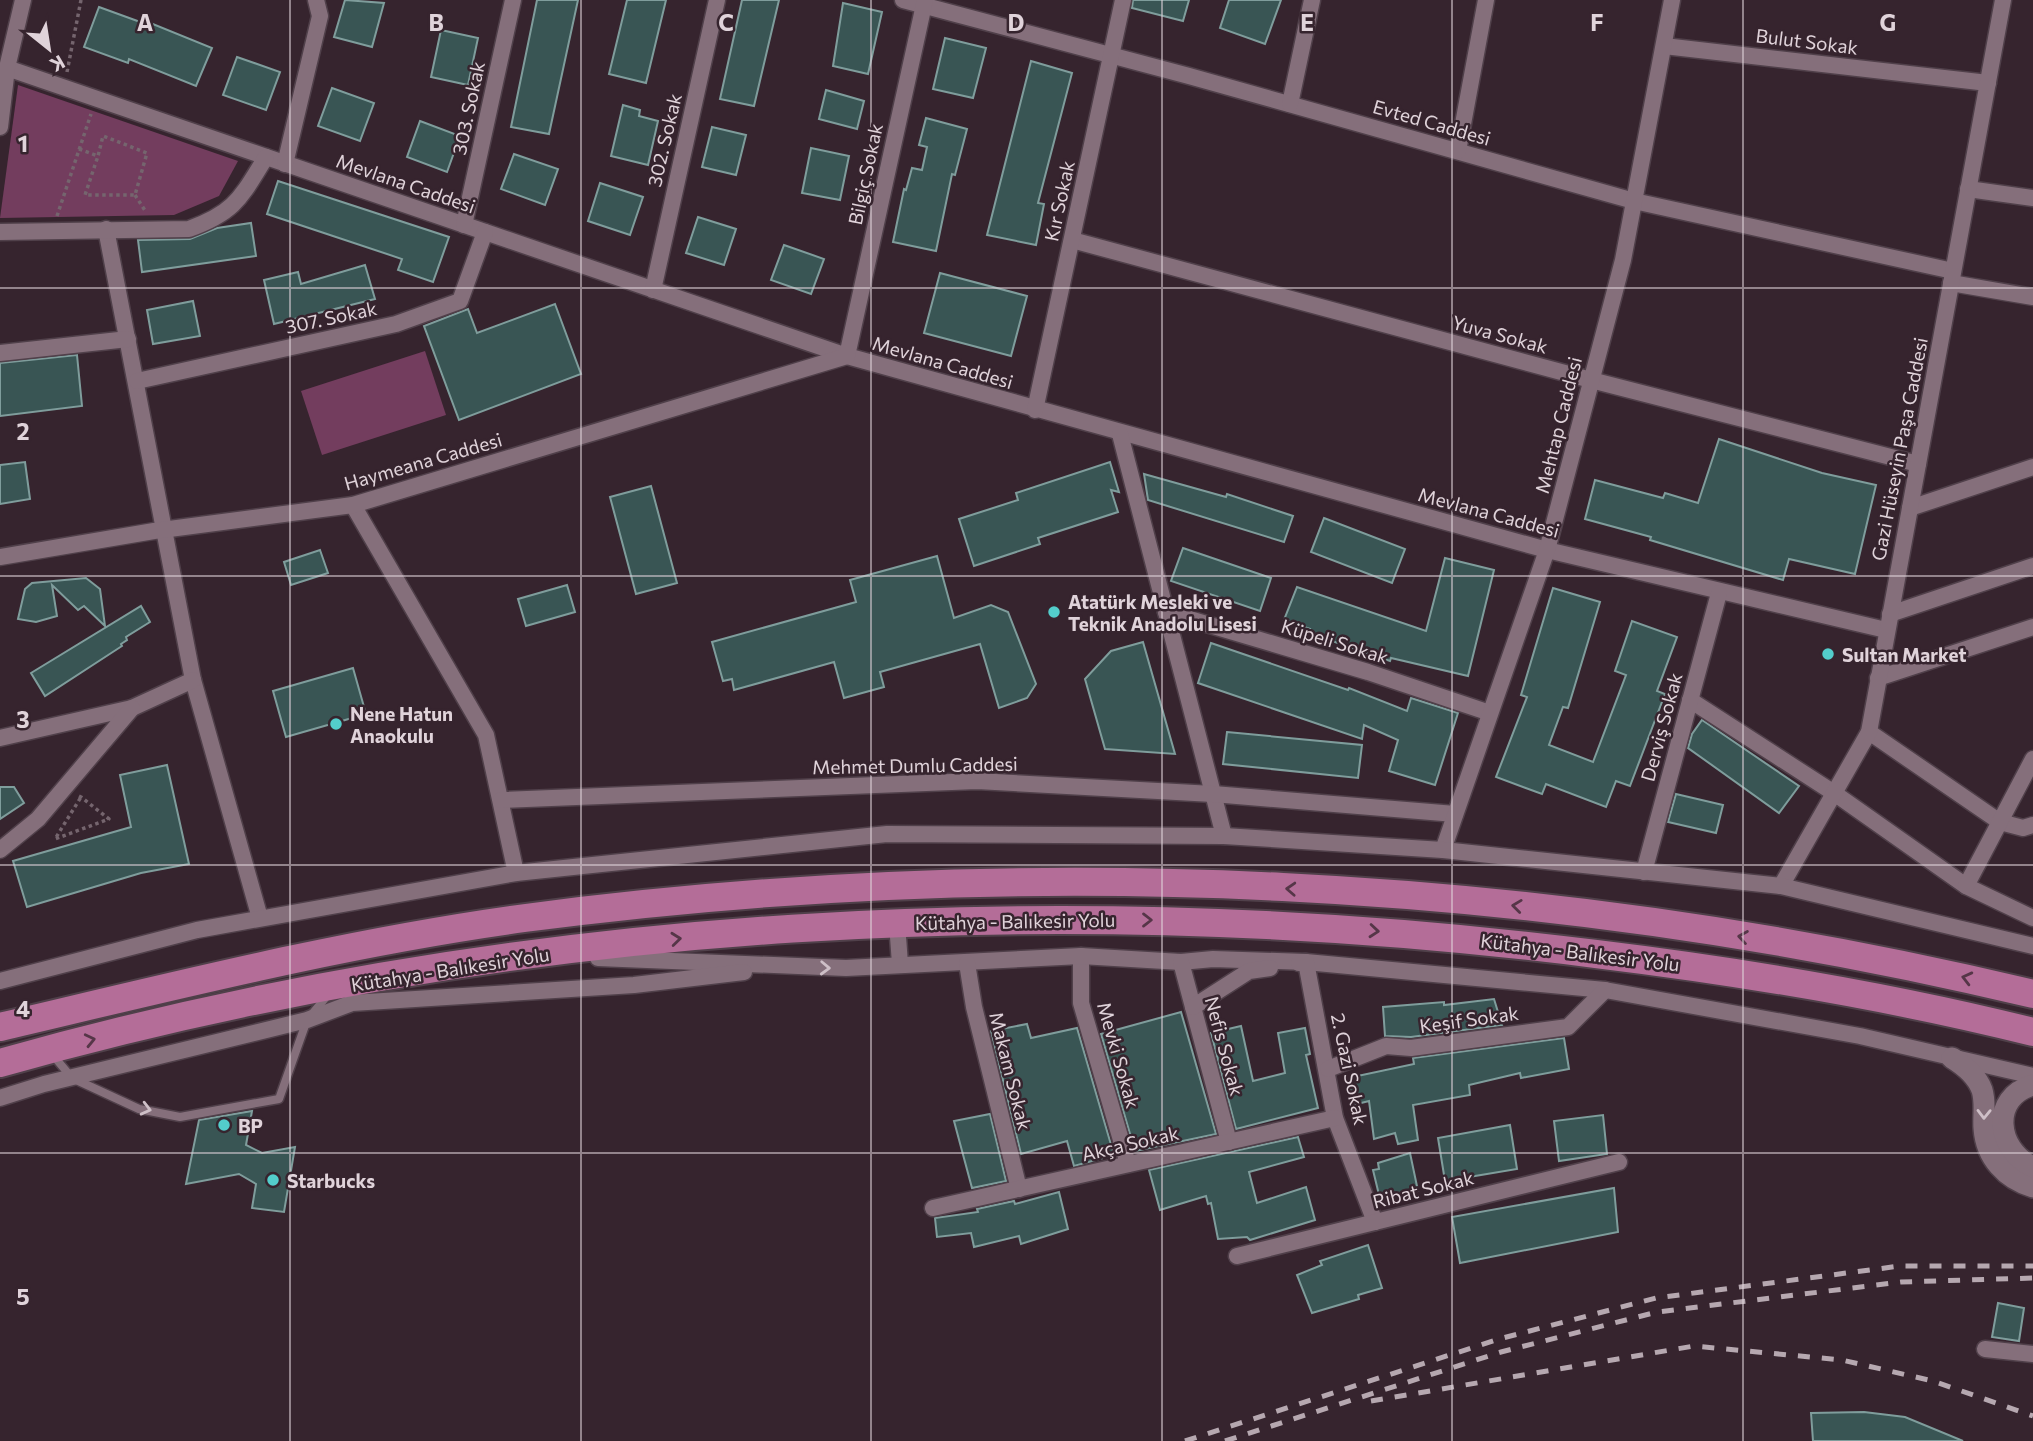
<svg xmlns="http://www.w3.org/2000/svg" width="2033" height="1441" font-family="Commissioner,sans-serif">
  <style>
    .green { fill: #733d5e }
    .building { fill: #395554; stroke: #7f9d9c; stroke-width: 2 }
    .lines { fill: none; stroke-linecap: round; stroke-linejoin: round }
    .lane-casing { stroke: #50404a; stroke-width: 11 }
    .street-casing { stroke: #50404a; stroke-width: 19 }
    .secondary-casing { stroke: #50404a; stroke-width: 24 }
    .highway-casing { stroke: #50404a; stroke-width: 32 }
    .path { stroke: #75656e; stroke-width: 3.5; stroke-dasharray: 3.5 3.5; stroke-linecap: butt }
    .lane { stroke: #856f7b; stroke-width: 8 }
    .street { stroke: #856f7b; stroke-width: 16 }
    .secondary { stroke: #856f7b; stroke-width: 21 }
    .highway { stroke: #b46d98; stroke-width: 28 }
    .rail { stroke: #b6a8b0; stroke-width: 5; stroke-dasharray: 12 12; stroke-linecap: butt }
    .oneway { stroke: #563648 }
    .oneway2 { stroke: #cebfc7 }
    .grid { fill: none; stroke: #e0d3da; stroke-width: 2; stroke-opacity: 0.55 }
    .poi-dot { fill: #53cdcb; stroke: #36242e; stroke-width: 2.5 }
    .labels { text-anchor: middle; dominant-baseline: central; stroke-width: 5; stroke-linejoin: round; paint-order: stroke }
    .street-label { font-size: 19px; fill: #e0d3da; stroke: #36242e }
    .poi-label { font-size: 19px; font-weight: bold; fill: #e0d3da; stroke: #36242e; text-anchor: start }
    .grid-label { font-size: 23px; text-anchor: middle; font-weight: bold; fill: #e0d3da; stroke: #36242e; stroke-width: 5; stroke-linejoin: round; paint-order: stroke }
  </style>
  <rect width="100%" height="100%" fill="#36242e"/>
  <!-- green -->
  <g class="green">
    <path d="M 18,85 L 238,161 L 219,196 L 174,215 L 0,218 Z"/>
    <path d="M 425,351 L 446,415 L 322,455 L 301,391 Z"/>
  </g>
  <!-- building -->
  <g class="building">
    <path d="M 345,0 L 384,3 L 372,47 L 334,37 Z"/>
    <path d="M 537,0 L 578,0 L 549,134 L 511,127 Z"/>
    <path d="M 627,0 L 666,0 L 646,83 L 609,74 Z"/>
    <path d="M 742,0 L 779,0 L 754,106 L 720,99 Z"/>
    <path d="M 1133,0 L 1189,0 L 1183,21 L 1132,8 Z"/>
    <path d="M 1229,0 L 1281,0 L 1265,44 L 1220,28 Z"/>
    <path d="M 843,3 L 882,12 L 868,74 L 833,66 Z"/>
    <path d="M 99,7 L 143,23 L 143,20 L 212,48 L 196,86 L 129,59 L 128,63 L 84,47 Z"/>
    <path d="M 441,30 L 478,38 L 468,85 L 431,77 Z"/>
    <path d="M 945,38 L 986,48 L 973,98 L 933,89 Z"/>
    <path d="M 237,57 L 280,72 L 266,110 L 223,95 Z"/>
    <path d="M 1031,61 L 1072,73 L 1038,203 L 1044,204 L 1036,245 L 987,235 Z"/>
    <path d="M 332,88 L 374,103 L 360,141 L 318,126 Z"/>
    <path d="M 826,90 L 864,101 L 857,129 L 819,119 Z"/>
    <path d="M 623,105 L 640,110 L 639,116 L 658,121 L 648,165 L 611,156 Z"/>
    <path d="M 926,118 L 967,129 L 955,175 L 952,174 L 936,251 L 893,242 L 904,189 L 906,190 L 912,168 L 922,170 L 927,147 L 919,145 Z"/>
    <path d="M 420,121 L 460,136 L 447,172 L 407,157 Z"/>
    <path d="M 712,127 L 746,135 L 736,175 L 702,167 Z"/>
    <path d="M 811,148 L 849,156 L 840,200 L 802,193 Z"/>
    <path d="M 514,154 L 558,169 L 545,205 L 501,189 Z"/>
    <path d="M 278,181 L 449,237 L 433,282 L 398,270 L 402,259 L 267,214 Z"/>
    <path d="M 600,183 L 643,197 L 630,235 L 588,221 Z"/>
    <path d="M 698,217 L 736,229 L 724,265 L 686,253 Z"/>
    <path d="M 251,223 L 256,256 L 142,272 L 138,240 L 190,239 L 217,228 Z"/>
    <path d="M 784,245 L 824,259 L 811,294 L 771,280 Z"/>
    <path d="M 365,265 L 375,299 L 274,324 L 264,280 L 298,272 L 301,284 Z"/>
    <path d="M 940,273 L 1027,296 L 1011,356 L 924,333 Z"/>
    <path d="M 193,301 L 200,336 L 153,344 L 147,310 Z"/>
    <path d="M 555,304 L 581,374 L 459,420 L 424,326 L 468,309 L 477,333 Z"/>
    <path d="M 77,355 L 82,406 L 0,416 L 0,363 Z"/>
    <path d="M 1719,439 L 1822,473 L 1876,485 L 1855,574 L 1789,559 L 1783,580 L 1650,540 L 1651,537 L 1585,519 L 1595,480 L 1663,498 L 1665,493 L 1698,503 Z"/>
    <path d="M 25,462 L 30,499 L 0,504 L 0,465 Z"/>
    <path d="M 1110,462 L 1119,492 L 1111,490 L 1118,512 L 1038,538 L 1040,544 L 974,566 L 959,519 L 1018,500 L 1016,493 Z"/>
    <path d="M 1144,474 L 1226,497 L 1227,494 L 1293,516 L 1284,542 L 1148,500 Z"/>
    <path d="M 651,486 L 677,583 L 636,594 L 610,497 Z"/>
    <path d="M 1324,518 L 1405,549 L 1392,583 L 1311,552 Z"/>
    <path d="M 1183,548 L 1271,578 L 1260,611 L 1171,581 Z"/>
    <path d="M 320,550 L 328,573 L 291,585 L 284,562 Z"/>
    <path d="M 937,556 L 954,618 L 991,605 L 1008,612 L 1036,684 L 1027,698 L 999,708 L 980,644 L 880,672 L 884,687 L 844,698 L 834,662 L 734,690 L 732,679 L 723,681 L 712,642 L 856,602 L 850,580 Z"/>
    <path d="M 1445,558 L 1494,570 L 1468,676 L 1391,658 L 1390,661 L 1309,633 L 1310,629 L 1284,620 L 1297,587 L 1426,631 Z"/>
    <path d="M 86,578 L 100,589 L 105,626 L 84,606 L 78,610 L 52,585 L 57,616 L 36,622 L 18,619 L 25,589 L 32,583 Z"/>
    <path d="M 567,585 L 575,612 L 526,626 L 518,599 Z"/>
    <path d="M 1553,588 L 1600,602 L 1568,708 L 1563,707 L 1549,745 L 1593,762 L 1626,675 L 1615,671 L 1632,621 L 1677,637 L 1657,691 L 1665,694 L 1630,786 L 1616,781 L 1606,807 L 1546,784 L 1542,794 L 1496,777 L 1527,697 L 1521,695 Z"/>
    <path d="M 141,606 L 150,622 L 126,637 L 127,640 L 121,644 L 122,646 L 45,696 L 31,673 Z"/>
    <path d="M 1143,642 L 1175,754 L 1105,749 L 1085,679 L 1111,651 Z"/>
    <path d="M 1211,643 L 1348,690 L 1349,688 L 1407,711 L 1411,698 L 1458,713 L 1435,785 L 1389,771 L 1398,740 L 1364,725 L 1362,739 L 1198,683 Z"/>
    <path d="M 353,668 L 366,714 L 286,737 L 273,691 Z"/>
    <path d="M 1702,720 L 1799,786 L 1779,813 L 1688,748 L 1692,734 Z"/>
    <path d="M 1227,732 L 1362,745 L 1358,778 L 1223,764 Z"/>
    <path d="M 167,765 L 189,864 L 141,873 L 27,907 L 13,861 L 131,827 L 120,775 Z"/>
    <path d="M 0,787 L 14,787 L 24,803 L 0,819 Z"/>
    <path d="M 1676,794 L 1723,805 L 1716,833 L 1668,822 Z"/>
    <path d="M 1494,999 L 1502,1025 L 1411,1037 L 1385,1036 L 1383,1007 L 1444,1002 L 1444,1005 Z"/>
    <path d="M 1181,1012 L 1216,1134 L 1135,1151 L 1101,1034 Z"/>
    <path d="M 1027,1024 L 1031,1038 L 1077,1028 L 1114,1155 L 1074,1166 L 1067,1141 L 1021,1154 L 991,1031 Z"/>
    <path d="M 1241,1026 L 1253,1081 L 1285,1073 L 1278,1033 L 1305,1028 L 1310,1054 L 1306,1055 L 1318,1108 L 1236,1129 L 1211,1033 Z"/>
    <path d="M 1564,1038 L 1569,1069 L 1521,1078 L 1520,1073 L 1469,1085 L 1470,1095 L 1413,1105 L 1418,1140 L 1398,1144 L 1395,1133 L 1374,1139 L 1369,1101 L 1353,1105 L 1348,1078 L 1414,1064 L 1413,1058 Z"/>
    <path d="M 252,1111 L 246,1145 L 262,1153 L 295,1147 L 284,1212 L 252,1208 L 256,1184 L 239,1174 L 186,1184 L 199,1120 Z"/>
    <path d="M 990,1114 L 1006,1181 L 972,1188 L 954,1121 Z"/>
    <path d="M 1603,1115 L 1607,1154 L 1559,1161 L 1554,1121 Z"/>
    <path d="M 1510,1125 L 1517,1169 L 1445,1181 L 1438,1138 Z"/>
    <path d="M 1298,1137 L 1304,1157 L 1249,1172 L 1257,1203 L 1306,1187 L 1315,1220 L 1250,1240 L 1247,1237 L 1218,1239 L 1211,1203 L 1208,1204 L 1206,1196 L 1160,1210 L 1149,1170 Z"/>
    <path d="M 1410,1153 L 1418,1191 L 1380,1199 L 1373,1170 L 1379,1169 L 1378,1163 Z"/>
    <path d="M 1614,1188 L 1618,1232 L 1460,1263 L 1452,1217 Z"/>
    <path d="M 1059,1192 L 1068,1229 L 1021,1244 L 1019,1236 L 974,1247 L 971,1233 L 937,1237 L 935,1218 L 978,1212 L 977,1209 L 1014,1201 L 1015,1204 Z"/>
    <path d="M 1368,1245 L 1382,1288 L 1358,1295 L 1359,1299 L 1312,1313 L 1297,1275 L 1322,1265 L 1320,1261 Z"/>
    <path d="M 1998,1303 L 2024,1308 L 2019,1341 L 1992,1337 Z"/>
    <path d="M 1864,1412 L 1905,1417 L 1963,1441 L 1813,1441 L 1811,1413 Z"/>
  </g>
  <g class="lines">
    <defs>
      <path id="lane" d="M 52,1054 L 72,1078 L 139,1109 L 180,1117 L 279,1099 L 307,1020 L 327,996"/>
      <g id="street">
        <path d="M 903,0 L 1189,76 L 1634,201 L 1953,271"/>
        <path d="M 1664,46 L 1988,83"/>
        <path d="M 7,68 L 847,356 L 1547,550 L 1886,630"/>
        <path d="M 1290,104 L 1312,0"/>
        <path d="M 0,127 L 7,68 L 23,0"/>
        <path d="M 1458,151 L 1486,0"/>
        <path d="M 285,164 L 320,16 L 316,0"/>
        <path d="M 1968,189 L 2033,198"/>
        <path d="M 464,225 L 513,0"/>
        <path d="M 106,229 L 193,680 L 260,918"/>
        <path d="M 0,232 L 189,229 C 236,212 241,197 266,157"/>
        <path d="M 1072,240 L 1591,380 L 1918,464"/>
        <path d="M 1951,283 L 2033,297"/>
        <path d="M 653,290 L 717,0"/>
        <path d="M 0,353 L 128,339"/>
        <path d="M 137,381 L 396,324 L 460,301 L 485,232"/>
        <path d="M 1035,410 L 1123,0"/>
        <path d="M 1120,434 L 1224,836"/>
        <path d="M 353,505 L 486,735 L 516,873"/>
        <path d="M 1910,508 L 2033,467"/>
        <path d="M 0,557 L 154,531 L 353,505 L 847,356 L 925,0"/>
        <path d="M 1166,612 L 1368,672 L 1490,713"/>
        <path d="M 1890,614 L 2033,566"/>
        <path d="M 1878,678 L 2033,627"/>
        <path d="M 1690,700 L 1834,793 L 1966,886 L 2033,918"/>
        <path d="M 1869,732 L 2000,822 L 2023,828 L 2033,825"/>
        <path d="M 0,738 L 132,708 L 193,680"/>
        <path d="M 501,800 L 977,781 L 1213,794 L 1455,814"/>
        <path d="M 0,850 L 38,819 L 132,708"/>
        <path d="M 1443,850 L 1547,550 L 1623,260 L 1672,0"/>
        <path d="M 1644,872 L 1719,593"/>
        <path d="M 1781,886 L 1869,732 L 2003,0"/>
        <path d="M 1966,886 L 2033,759"/>
        <path d="M 897,923 L 900,964"/>
        <path d="M 1081,956 L 1081,1003 L 1128,1164"/>
        <path d="M 598,958 L 846,968 L 1081,956 L 1181,962 L 1213,959 L 1306,962 L 1605,990 L 1860,1036 L 2033,1076"/>
        <path d="M 1181,962 L 1229,1142"/>
        <path d="M 967,963 L 974,1007 L 1019,1189"/>
        <path d="M 1299,963 L 1306,962 L 1335,1118 L 1375,1222"/>
        <path d="M 0,981 L 197,930 L 516,873 L 887,834 L 1224,836 L 1443,850 L 1781,886 L 2033,946"/>
        <path d="M 1193,1007 L 1249,971 L 1270,968"/>
        <path d="M 1328,1069 L 1386,1046 L 1411,1048 L 1568,1027 L 1605,990"/>
        <path d="M 0,1098 L 44,1084 L 307,1020 L 352,1003 L 634,985 L 744,972"/>
        <path d="M 933,1208 L 1335,1118"/>
        <path d="M 1237,1256 L 1619,1162"/>
        <path d="M 1985,1349 L 2033,1354"/>
      </g>
      <g id="secondary">
        <path d="M 1952,1058 C 1965,1066 1977,1076 1982,1090 C 1986,1103 1983,1115 1984,1128 C 1986,1158 2006,1179 2033,1187"/>
        <path d="M 2033,1085 C 1990,1097 1996,1150 2033,1167"/>
      </g>
      <g id="highway">
        <path d="M 0,1027 C 174,986 348,942 525,918 C 1026,852 1542,876 2033,994"/>
        <path d="M 0,1063 C 516,917 1065,887 1596,954 C 1744,972 1889,996 2033,1032"/>
      </g>
    </defs>
    <!-- lane casing -->
    <use href="#lane" class="lane-casing"/>
    <!-- street casing -->
    <use href="#street" class="street-casing"/>
    <!-- secondary casing -->
    <use href="#secondary" class="secondary-casing"/>
    <!-- highway casing -->
    <use href="#highway" class="highway-casing"/>
    <!-- path -->
    <g class="path">
      <path d="M 67,72 L 81,0"/>
      <path d="M 79,149 L 98,156 L 103,136 L 147,153 L 135,195 L 85,195 L 98,156"/>
      <path d="M 135,195 L 146,212"/>
      <path d="M 57,216 L 91,114"/>
      <path d="M 79,796 L 81,797 L 109,819 L 55,839 L 81,797"/>
    </g>
    <!-- lane -->
    <use href="#lane" class="lane"/>
    <!-- street -->
    <use href="#street" class="street"/>
    <!-- secondary -->
    <use href="#secondary" class="secondary"/>
    <!-- highway -->
    <use href="#highway" class="highway"/>
    <!-- rail -->
    <g class="rail">
      <path d="M 1371,1401 L 1694,1346 L 1842,1360 L 1933,1381 L 2033,1416"/>
      <path d="M 1185,1441 L 1499,1339 L 1656,1298 L 1900,1266 L 2033,1266"/>
      <path d="M 1225,1441 L 1501,1352 L 1657,1312 L 1901,1282 L 2033,1278"/>
    </g>
  </g>
  <!-- one-way arrows -->
  <defs><path id="oneway-chevron" d="M-2-3.5L2.5 0L-2 3.5" fill="none" stroke-width="1.6" stroke-linecap="round" stroke-linejoin="round" transform="scale(1.75)"/></defs>
  <g class="oneway">
    <use href="#oneway-chevron" transform="translate(1291 889) rotate(-177)"/>
    <use href="#oneway-chevron" transform="translate(1517 906) rotate(-173)"/>
    <use href="#oneway-chevron" transform="translate(1147 920)"/>
    <use href="#oneway-chevron" transform="translate(1374 931) rotate(5)"/>
    <use href="#oneway-chevron" transform="translate(1743 937) rotate(-171)"/>
    <use href="#oneway-chevron" transform="translate(676 939) rotate(-6)"/>
    <use href="#oneway-chevron" transform="translate(1967 978) rotate(-166)"/>
    <use href="#oneway-chevron" transform="translate(90 1040) rotate(-13)"/>
  </g>
  <g class="oneway2">
    <use href="#oneway-chevron" transform="translate(825 968) rotate(2)"/>
    <use href="#oneway-chevron" transform="translate(146 1109) rotate(14)"/>
    <use href="#oneway-chevron" transform="translate(1984 1114) rotate(91)"/>
  </g>
  <!-- grid -->
  <path class="grid" d="M 290,0 L 290,1441M 581,0 L 581,1441M 871,0 L 871,1441M 1162,0 L 1162,1441M 1452,0 L 1452,1441M 1743,0 L 1743,1441M 0,288 L 2033,288M 0,576 L 2033,576M 0,865 L 2033,865M 0,1153 L 2033,1153"/>
  <!-- markers -->
  <g class="poi-dot">
    <circle cx="1054" cy="612" r="7"/>
    <circle cx="1828" cy="654" r="7"/>
    <circle cx="336" cy="724" r="7"/>
    <circle cx="224" cy="1125" r="7"/>
    <circle cx="273" cy="1180" r="7"/>
  </g>
  <g class="labels">
    <!-- street labels -->
    <g class="street-label">
      <text transform="translate(1807 41) rotate(7)">Bulut Sokak</text>
      <text transform="translate(468 108) rotate(-78)">303. Sokak</text>
      <text transform="translate(1432 122) rotate(16)">Evted Caddesi</text>
      <text transform="translate(664 140) rotate(-77)">302. Sokak</text>
      <text transform="translate(865 174) rotate(-78)">Bilgiç Sokak</text>
      <text transform="translate(406 183) rotate(19)">Mevlana Caddesi</text>
      <text transform="translate(1059 201) rotate(-78)">Kır Sokak</text>
      <text transform="translate(331 317) rotate(-12)">307. Sokak</text>
      <text transform="translate(1500 334) rotate(15)">Yuva Sokak</text>
      <text transform="translate(943 362) rotate(16)">Mevlana Caddesi</text>
      <text transform="translate(1558 425) rotate(-76)">Mehtap Caddesi</text>
      <text transform="translate(1899 449) rotate(-79)">Gazi Hüseyin Paşa Caddesi</text>
      <text transform="translate(423 461) rotate(-16)">Haymeana Caddesi</text>
      <text transform="translate(1489 512) rotate(15)">Mevlana Caddesi</text>
      <text transform="translate(1335 641) rotate(17)">Küpeli Sokak</text>
      <text transform="translate(1661 727) rotate(-75)">Derviş Sokak</text>
      <text transform="translate(915 765) rotate(-1)">Mehmet Dumlu Caddesi</text>
      <text transform="translate(1015 921) rotate(-1)">Kütahya - Balıkesir Yolu</text>
      <text transform="translate(1580 952) rotate(7)">Kütahya - Balıkesir Yolu</text>
      <text transform="translate(450 969) rotate(-9)">Kütahya - Balıkesir Yolu</text>
      <text transform="translate(1469 1019) rotate(-8)">Keşif Sokak</text>
      <text transform="translate(1225 1046) rotate(75)">Nefis Sokak</text>
      <text transform="translate(1119 1055) rotate(74)">Mevki Sokak</text>
      <text transform="translate(1350 1069) rotate(78)">2. Gazi Sokak</text>
      <text transform="translate(1011 1071) rotate(76)">Makam Sokak</text>
      <text transform="translate(1130 1143) rotate(-13)">Akça Sokak</text>
      <text transform="translate(1423 1189) rotate(-14)">Ribat Sokak</text>
    </g>
    <!-- poi labels -->
    <g class="poi-label">
      <text x="1068" y="601">Atatürk Mesleki ve<tspan x="1068" dy="22">Teknik Anadolu Lisesi</tspan></text>
      <text x="1842" y="654">Sultan Market</text>
      <text x="350" y="713">Nene Hatun<tspan x="350" dy="22">Anaokulu</tspan></text>
      <text x="238" y="1125">BP</text>
      <text x="287" y="1180">Starbucks</text>
    </g>
  </g>
  <g class="grid-label">
    <text x="145" y="31">A</text>
    <text x="436" y="31">B</text>
    <text x="726" y="31">C</text>
    <text x="1016" y="31">D</text>
    <text x="1307" y="31">E</text>
    <text x="1597" y="31">F</text>
    <text x="1888" y="31">G</text>
    <text x="23" y="152">1</text>
    <text x="23" y="440">2</text>
    <text x="23" y="728">3</text>
    <text x="23" y="1017">4</text>
    <text x="23" y="1305">5</text>
  </g>
  <!-- north arrow -->
  <g transform="translate(49 49) rotate(150)" stroke="#36242e" stroke-width="5" paint-order="stroke">
  <path d="M0-5L12 26L0 18L-12 26Z" fill="#e0d3da"/>
  <text y="-10" font-size="19" font-weight="bold" text-anchor="middle" fill="#e0d3da">K</text>
  </g>
</svg>
